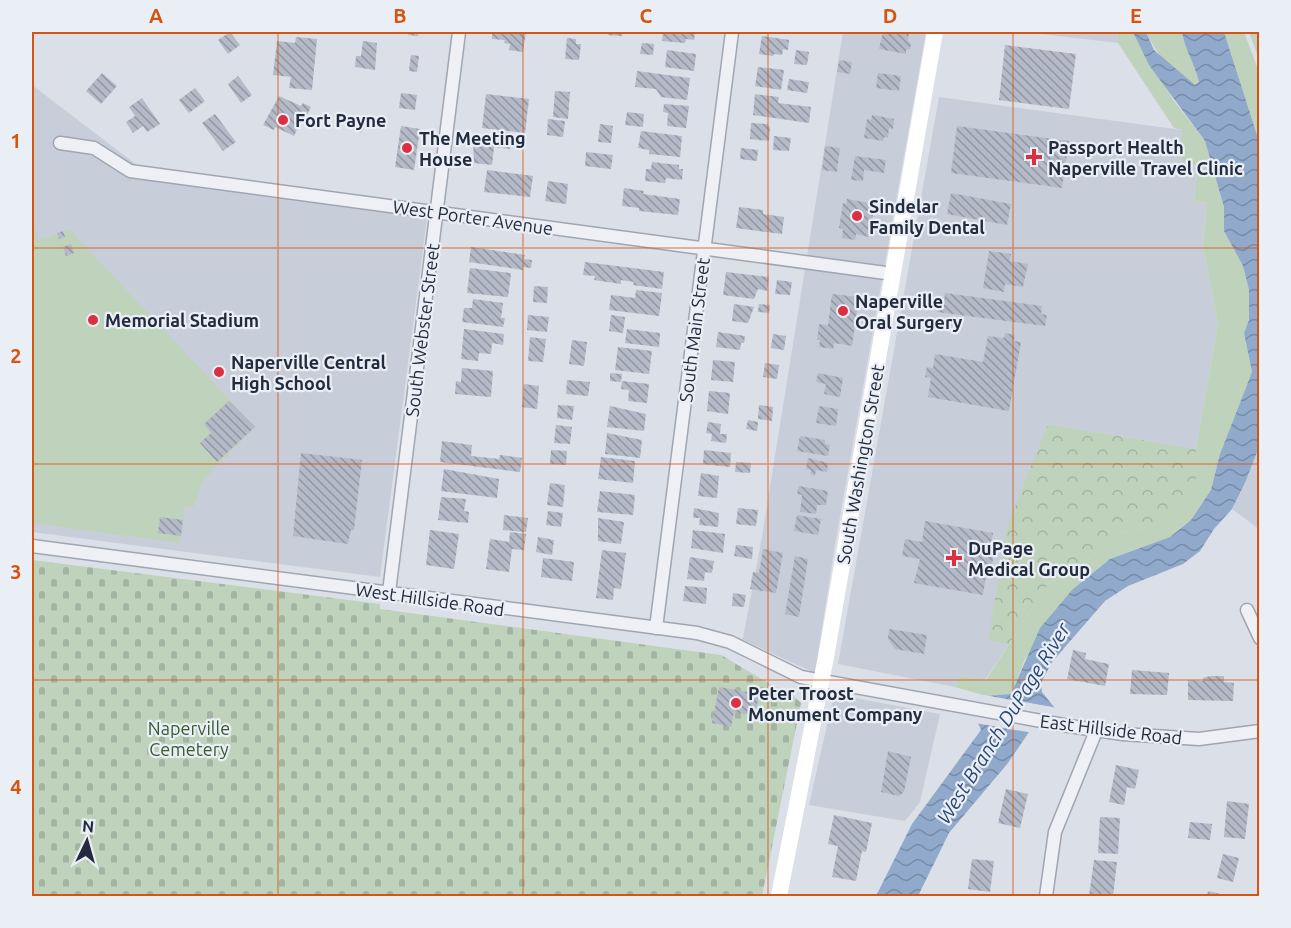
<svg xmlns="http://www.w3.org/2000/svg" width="1291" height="928" font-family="Ubuntu,sans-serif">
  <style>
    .built { fill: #c8ced9 }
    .green { fill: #bfd2bb }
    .forest { fill: url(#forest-crowns) }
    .cemetery { fill: url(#cemetery-stones) }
    .water { fill: url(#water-waves) }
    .pier { fill: #dbdfe7 }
    .building { fill: url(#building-back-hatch) }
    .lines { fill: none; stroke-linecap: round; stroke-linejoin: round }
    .minor-casing { stroke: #a0a6b1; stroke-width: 15 }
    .minor { stroke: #eef0f5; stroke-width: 12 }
    .secondary { stroke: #fff; stroke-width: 16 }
    .grid { fill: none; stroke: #d45411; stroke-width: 1.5; stroke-opacity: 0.55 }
    .poi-dot { fill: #dc2f40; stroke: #eaeef5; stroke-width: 2 }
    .labels { text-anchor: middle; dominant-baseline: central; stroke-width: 4.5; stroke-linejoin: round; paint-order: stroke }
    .poi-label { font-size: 18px; font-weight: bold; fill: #232c3f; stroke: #eaeef5; text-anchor: start }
    .street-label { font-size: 18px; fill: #232c3f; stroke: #eaeef5 }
    .park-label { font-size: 18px; fill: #355c2f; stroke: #eaeef5 }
    .water-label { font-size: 20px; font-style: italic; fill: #294776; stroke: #eaeef5 }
    .neatline { fill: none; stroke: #d45411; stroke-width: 2 }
    .grid-label { font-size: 20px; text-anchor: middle; font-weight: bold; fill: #d45411 }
  </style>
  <defs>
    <pattern id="forest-crowns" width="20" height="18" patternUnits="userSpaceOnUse" patternTransform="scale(1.5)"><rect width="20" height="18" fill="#bfd2bb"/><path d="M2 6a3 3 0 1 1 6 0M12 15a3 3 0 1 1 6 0" fill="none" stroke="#a4b4a2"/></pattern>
    <pattern id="cemetery-stones" width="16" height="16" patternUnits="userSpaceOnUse" patternTransform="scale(1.5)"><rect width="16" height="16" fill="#bfd2bb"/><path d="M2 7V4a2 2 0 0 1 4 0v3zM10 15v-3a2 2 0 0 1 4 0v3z" fill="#a4b4a2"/></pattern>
    <pattern id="water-waves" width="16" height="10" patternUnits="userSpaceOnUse" patternTransform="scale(1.5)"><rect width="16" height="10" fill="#91aacc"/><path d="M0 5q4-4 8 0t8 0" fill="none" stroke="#768ba7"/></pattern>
    <pattern id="building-back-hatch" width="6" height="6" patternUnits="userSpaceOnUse" patternTransform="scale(1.5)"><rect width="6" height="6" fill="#b4bac7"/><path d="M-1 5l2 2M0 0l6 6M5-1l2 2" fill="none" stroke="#9297a3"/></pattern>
  </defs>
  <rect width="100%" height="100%" fill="#dbdfe7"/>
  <!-- built -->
  <g class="built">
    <path d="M 843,32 L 926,32 L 835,545 L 815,673 L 741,639 L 743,638 L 762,537 Z"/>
    <path d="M 1024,32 L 1117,32 L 1118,43 Z"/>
    <path d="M 32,85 L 150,175 L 428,211 L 380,577 L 32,532 Z"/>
    <path d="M 939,97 L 1182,130 L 1180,150 L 1183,158 L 1198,165 L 1194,201 L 1207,203 L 1203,246 L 1218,324 L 1196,449 L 1048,424 L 988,639 L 1009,644 L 985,680 L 961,676 L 955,687 L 838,664 Z"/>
    <path d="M 1259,444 L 1259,529 L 1232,509 L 1245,483 Z"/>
    <path d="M 834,694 L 940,714 L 920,802 L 905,821 L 809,805 Z"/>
  </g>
  <!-- green -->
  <g class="green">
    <path d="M 1117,32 L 1133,32 L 1174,101 L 1205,141 L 1224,207 L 1224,231 L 1243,266 L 1249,290 L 1249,320 L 1244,333 L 1252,372 L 1220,454 L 1211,490 L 1191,520 L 1170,537 L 1110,559 L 1073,589 L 1025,659 L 1011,694 L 987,696 L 955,687 L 961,676 L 986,680 L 1047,585 L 1091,558 L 1120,533 L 1156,525 L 1196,484 L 1196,449 L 1218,324 L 1203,246 L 1207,203 L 1194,201 L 1198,165 L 1183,163 L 1180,150 L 1182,130 L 1174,128 L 1118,43 Z"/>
    <path d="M 1146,32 L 1182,32 C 1186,50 1195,64 1199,82 L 1195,85 C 1173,73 1156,54 1146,32 Z"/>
    <path d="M 1224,32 L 1244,32 L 1259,72 L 1259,141 Z"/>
    <path d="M 1249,32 L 1259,32 L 1259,59 Z"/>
    <path d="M 32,219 L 39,240 L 70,230 L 255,427 L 204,479 L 193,507 L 185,506 L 180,543 L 32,523 Z"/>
  </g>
  <!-- forest -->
  <path class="forest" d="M 1048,424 L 1196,449 L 1196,484 L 1181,503 L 1156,525 L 1120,533 L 1091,558 L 1047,585 L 1009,644 L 988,640 L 1007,526 Z"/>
  <!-- cemetery -->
  <path class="cemetery" d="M 32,560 L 380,604 L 380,609 L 721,655 L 775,687 L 788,690 L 801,703 L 762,896 L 32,896 Z"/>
  <!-- water -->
  <path class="water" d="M 1133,32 L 1146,32 L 1154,50 L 1195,85 L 1199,82 C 1195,64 1185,50 1182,32 L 1224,32 L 1259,141 L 1260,444 L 1245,483 L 1232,509 L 1214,529 L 1200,551 L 1183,564 L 1128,586 L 1105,601 L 1052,662 L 1041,683 L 1042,692 L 1055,708 L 1029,732 L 1008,763 L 949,833 L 918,896 L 876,896 L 912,824 L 981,730 L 977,721 L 987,696 L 1011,694 L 1040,628 L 1073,589 L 1110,559 L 1170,537 L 1191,520 L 1211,490 L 1220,454 L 1252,372 L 1244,333 L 1249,320 L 1249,290 L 1243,266 L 1224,231 L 1224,207 L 1205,141 L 1149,65 Z"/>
  <!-- pier -->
  <path class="pier" d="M 984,695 L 1058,708 L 1056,718 L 1033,733 L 975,723 L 979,702 Z"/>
  <!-- building -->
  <g class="building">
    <path d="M 230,32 L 240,45 L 228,54 L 218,40 Z"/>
    <path d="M 409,32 L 419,32 L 418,36 L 408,35 Z"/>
    <path d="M 492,32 L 526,32 L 523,52 L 509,50 L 510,44 L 504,43 L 505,40 L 492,39 Z"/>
    <path d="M 609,32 L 622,32 L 622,36 L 608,35 Z"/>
    <path d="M 663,32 L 695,32 L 694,40 L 686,39 L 685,43 L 662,41 Z"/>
    <path d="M 883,32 L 909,32 L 908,41 L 911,44 L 910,49 L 906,50 L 906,54 L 879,49 Z"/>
    <path d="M 762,36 L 789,40 L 788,50 L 783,49 L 782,55 L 774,54 L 773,56 L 759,54 Z"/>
    <path d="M 296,37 L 317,39 L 312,90 L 289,88 L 291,77 L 273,75 L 277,41 L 295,43 Z"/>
    <path d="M 567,38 L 576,39 L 576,44 L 581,44 L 579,60 L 565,59 Z"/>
    <path d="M 363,41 L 377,43 L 375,70 L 355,67 L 356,56 L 361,56 Z"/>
    <path d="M 642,43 L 654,44 L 653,55 L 640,54 Z"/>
    <path d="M 1005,45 L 1076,54 L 1069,109 L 999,100 Z"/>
    <path d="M 667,50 L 696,54 L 694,71 L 665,67 Z"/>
    <path d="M 796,50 L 809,52 L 807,65 L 794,64 Z"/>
    <path d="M 411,55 L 419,56 L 417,72 L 409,71 Z"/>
    <path d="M 839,60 L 852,62 L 850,74 L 837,72 Z"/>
    <path d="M 758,67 L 784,70 L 781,90 L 755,86 Z"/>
    <path d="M 637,71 L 690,78 L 687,100 L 661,97 L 656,89 L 635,87 Z"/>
    <path d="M 102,73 L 117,86 L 101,104 L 86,91 Z"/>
    <path d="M 878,73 L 901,76 L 899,91 L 876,88 Z"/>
    <path d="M 238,76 L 252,95 L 241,103 L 228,84 Z"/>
    <path d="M 789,79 L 809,82 L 807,93 L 787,90 Z"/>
    <path d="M 195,88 L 205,101 L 189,113 L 179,100 Z"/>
    <path d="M 555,91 L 570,92 L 568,119 L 553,117 Z"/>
    <path d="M 401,93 L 417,95 L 415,110 L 399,108 Z"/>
    <path d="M 486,94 L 529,99 L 525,133 L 482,128 Z"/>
    <path d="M 755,94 L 779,97 L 778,103 L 811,107 L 809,123 L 753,115 Z"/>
    <path d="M 279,96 L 301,106 L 303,103 L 311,107 L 307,115 L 304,114 L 294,136 L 275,127 L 274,130 L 263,125 Z"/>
    <path d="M 142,98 L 160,124 L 147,132 L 143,126 L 133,133 L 126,122 L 135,116 L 129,107 Z"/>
    <path d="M 664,104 L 689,106 L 686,128 L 667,126 L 668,113 L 663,112 Z"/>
    <path d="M 627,112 L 644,114 L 643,127 L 625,125 Z"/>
    <path d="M 215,114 L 236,142 L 223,151 L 202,123 Z"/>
    <path d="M 872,115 L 894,119 L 893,129 L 889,128 L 888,138 L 884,137 L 883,141 L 864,138 L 867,119 L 871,120 Z"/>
    <path d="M 359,117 L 368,122 L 361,133 L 353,129 Z"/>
    <path d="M 548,119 L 565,121 L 563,137 L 547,135 Z"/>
    <path d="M 751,123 L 767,124 L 770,127 L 769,141 L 750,139 Z"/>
    <path d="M 600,124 L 613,126 L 611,143 L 598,142 Z"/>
    <path d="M 401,126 L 420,129 L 414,170 L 395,167 Z"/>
    <path d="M 957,126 L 1069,141 L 1062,188 L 951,173 Z"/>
    <path d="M 495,131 L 512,133 L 510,149 L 494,147 L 492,165 L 474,163 L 473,142 L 494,144 Z"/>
    <path d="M 641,131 L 682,136 L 680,157 L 649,154 L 649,150 L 638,148 Z"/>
    <path d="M 774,136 L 791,138 L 789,151 L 773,150 Z"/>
    <path d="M 825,146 L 840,148 L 837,172 L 822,170 Z"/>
    <path d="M 741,148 L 758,150 L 757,161 L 740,159 Z"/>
    <path d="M 586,152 L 613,155 L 611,169 L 585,166 Z"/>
    <path d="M 855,156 L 886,160 L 884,173 L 864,170 L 863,181 L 851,180 Z"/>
    <path d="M 652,162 L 679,165 L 679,169 L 683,169 L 682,180 L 666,178 L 665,183 L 645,181 L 646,169 L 651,169 Z"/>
    <path d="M 487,170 L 533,176 L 530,197 L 484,192 Z"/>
    <path d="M 548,181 L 568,184 L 566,204 L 545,201 Z"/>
    <path d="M 624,188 L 644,191 L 643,194 L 680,199 L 678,215 L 639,211 L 639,208 L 622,206 Z"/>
    <path d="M 951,193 L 1011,204 L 1007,225 L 947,214 Z"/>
    <path d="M 847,199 L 875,204 L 869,237 L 856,234 L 855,240 L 842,238 L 843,229 L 839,228 L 843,203 L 846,204 Z"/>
    <path d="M 739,207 L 763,210 L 763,214 L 784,217 L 782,234 L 736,228 Z"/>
    <path d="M 63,231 L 65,237 L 59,239 L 57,233 Z"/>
    <path d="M 71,244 L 74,253 L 66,256 L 63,247 Z"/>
    <path d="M 471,247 L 525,255 L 524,259 L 532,260 L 531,268 L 523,267 L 523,270 L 469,262 Z"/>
    <path d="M 989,251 L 1011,254 L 1010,261 L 1028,264 L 1023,287 L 1005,284 L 1004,292 L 983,288 Z"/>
    <path d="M 585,262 L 664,272 L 662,289 L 633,285 L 634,282 L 621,280 L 621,284 L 594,280 L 595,276 L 583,275 Z"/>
    <path d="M 470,268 L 511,273 L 508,297 L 467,293 Z"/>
    <path d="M 726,272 L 769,277 L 767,291 L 758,289 L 754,299 L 723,295 Z"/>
    <path d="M 777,280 L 792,282 L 790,295 L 775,294 Z"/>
    <path d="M 534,286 L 548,287 L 547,303 L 533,302 Z"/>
    <path d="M 636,290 L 662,293 L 659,316 L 609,310 L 611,295 L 635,298 Z"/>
    <path d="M 945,293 L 1042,306 L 1041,314 L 1047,315 L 1045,326 L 937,312 L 939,301 L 944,302 Z"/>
    <path d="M 832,294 L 859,297 L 852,346 L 834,343 L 833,349 L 819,347 L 820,340 L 817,340 L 819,324 L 828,325 Z"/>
    <path d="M 473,299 L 503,303 L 501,318 L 505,318 L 503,327 L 462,322 L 464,308 L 472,308 Z"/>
    <path d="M 734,304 L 754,307 L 748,323 L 732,321 Z"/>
    <path d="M 759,304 L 770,305 L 769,313 L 758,312 Z"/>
    <path d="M 528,315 L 549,317 L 547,332 L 527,330 Z"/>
    <path d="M 611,315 L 625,317 L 623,333 L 609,331 Z"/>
    <path d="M 464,329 L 504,334 L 503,345 L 492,343 L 491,354 L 479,353 L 478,361 L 461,359 Z"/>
    <path d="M 627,329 L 660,333 L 659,347 L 625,343 Z"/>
    <path d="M 718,332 L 745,336 L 744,343 L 741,343 L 740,350 L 716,347 Z"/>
    <path d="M 1005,333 L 1015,335 L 1014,341 L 1021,342 L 1009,411 L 928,397 L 931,378 L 925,377 L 927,367 L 933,368 L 935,354 L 983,362 L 988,336 L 1004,338 Z"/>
    <path d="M 773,334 L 786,336 L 784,350 L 771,348 Z"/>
    <path d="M 530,337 L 546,339 L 543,362 L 528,361 Z"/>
    <path d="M 572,340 L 587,342 L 584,366 L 569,364 Z"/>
    <path d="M 618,347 L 652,351 L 649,374 L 615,370 Z"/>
    <path d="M 713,360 L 735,362 L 733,382 L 711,380 Z"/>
    <path d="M 765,363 L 779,365 L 777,379 L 763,377 Z"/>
    <path d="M 462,368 L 493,371 L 491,397 L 455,394 L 456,381 L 461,382 Z"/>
    <path d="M 610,373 L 622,374 L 621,382 L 610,381 Z"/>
    <path d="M 818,373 L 843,378 L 840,397 L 824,394 L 826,384 L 816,382 Z"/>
    <path d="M 567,380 L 590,382 L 588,396 L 566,394 Z"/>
    <path d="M 622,381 L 649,384 L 647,403 L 628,401 L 629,390 L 621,389 Z"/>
    <path d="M 524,384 L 539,386 L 537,409 L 522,407 Z"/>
    <path d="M 709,391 L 730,393 L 728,414 L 707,411 Z"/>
    <path d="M 229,401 L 255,427 L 217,462 L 200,443 L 211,433 L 204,424 Z"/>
    <path d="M 558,405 L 574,406 L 572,420 L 557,418 Z"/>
    <path d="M 759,405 L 773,407 L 772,421 L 758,419 Z"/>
    <path d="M 610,406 L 646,414 L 644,431 L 607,427 Z"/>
    <path d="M 819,406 L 838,409 L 836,426 L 816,423 Z"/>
    <path d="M 748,420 L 758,422 L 757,431 L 746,429 Z"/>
    <path d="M 708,422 L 721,424 L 720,434 L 727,434 L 726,443 L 711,441 L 712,434 L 706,433 Z"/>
    <path d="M 556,425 L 572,427 L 570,444 L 554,443 Z"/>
    <path d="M 607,433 L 642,440 L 640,458 L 605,454 Z"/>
    <path d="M 800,436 L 825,440 L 825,444 L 830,445 L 828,456 L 797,451 Z"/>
    <path d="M 442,441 L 472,445 L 471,456 L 499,459 L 500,455 L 522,458 L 520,472 L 440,462 Z"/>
    <path d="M 551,450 L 567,451 L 566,465 L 550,464 Z"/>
    <path d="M 704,450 L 731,453 L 730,467 L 703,464 Z"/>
    <path d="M 301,453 L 362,460 L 354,530 L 351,530 L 348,544 L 293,536 Z"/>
    <path d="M 601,457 L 635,461 L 633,483 L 598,479 Z"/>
    <path d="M 808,458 L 828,463 L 827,472 L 816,470 L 815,476 L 810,474 L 811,470 L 806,469 Z"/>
    <path d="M 736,462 L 751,463 L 750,473 L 735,472 Z"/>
    <path d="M 444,469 L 499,479 L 497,498 L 441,491 Z"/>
    <path d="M 701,473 L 719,476 L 717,498 L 698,496 Z"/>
    <path d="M 550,483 L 565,485 L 563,507 L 547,505 Z"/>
    <path d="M 799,486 L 828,491 L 826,505 L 817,505 L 816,514 L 800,512 L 802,495 L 797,494 Z"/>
    <path d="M 600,491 L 635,495 L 633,515 L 597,512 Z"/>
    <path d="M 441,497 L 466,499 L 464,511 L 469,512 L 468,523 L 438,520 Z"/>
    <path d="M 694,508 L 719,513 L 718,527 L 699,525 L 700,518 L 693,518 Z"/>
    <path d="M 738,508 L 758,510 L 756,526 L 736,524 Z"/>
    <path d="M 548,511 L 563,513 L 561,527 L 546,525 Z"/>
    <path d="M 504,515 L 528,518 L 526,532 L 503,530 Z"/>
    <path d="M 797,515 L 821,519 L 818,535 L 794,531 Z"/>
    <path d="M 160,517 L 183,520 L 181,536 L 158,533 Z"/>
    <path d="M 598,518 L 624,522 L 621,544 L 598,541 Z"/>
    <path d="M 925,521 L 993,533 L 990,552 L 994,552 L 990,577 L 986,576 L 983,595 L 914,583 L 920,559 L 902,556 L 905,539 L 922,542 Z"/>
    <path d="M 430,530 L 459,534 L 454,569 L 426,565 Z"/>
    <path d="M 693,530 L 725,534 L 723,553 L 691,548 Z"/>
    <path d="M 510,532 L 526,534 L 524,550 L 512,549 L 509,572 L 486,569 L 490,539 L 509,542 Z"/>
    <path d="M 538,537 L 554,540 L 552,555 L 536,552 Z"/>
    <path d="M 736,545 L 753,547 L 752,559 L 734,556 Z"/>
    <path d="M 763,549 L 783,553 L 776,593 L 750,589 L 753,572 L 759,573 Z"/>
    <path d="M 602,550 L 626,553 L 621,589 L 614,588 L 613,600 L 596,598 Z"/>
    <path d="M 795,556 L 808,559 L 799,617 L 785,614 Z"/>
    <path d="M 690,557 L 714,561 L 712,573 L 705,572 L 704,581 L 687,579 Z"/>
    <path d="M 543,558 L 574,562 L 572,581 L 541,577 Z"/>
    <path d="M 685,586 L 707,588 L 706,604 L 683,601 Z"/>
    <path d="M 733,593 L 746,595 L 744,607 L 732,606 Z"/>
    <path d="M 889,629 L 927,635 L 924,654 L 895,649 L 888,639 Z"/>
    <path d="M 1073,650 L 1086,653 L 1085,659 L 1109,664 L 1105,686 L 1067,679 Z"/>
    <path d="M 1132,670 L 1169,673 L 1167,695 L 1130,694 Z"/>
    <path d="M 1210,676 L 1224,676 L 1224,682 L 1234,683 L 1233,701 L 1188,700 L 1188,680 L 1203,681 L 1203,678 Z"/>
    <path d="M 719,687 L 759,694 L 755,716 L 734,712 L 731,727 L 712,723 Z"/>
    <path d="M 888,751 L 911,757 L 904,792 L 899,796 L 881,792 Z"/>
    <path d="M 1116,765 L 1139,770 L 1135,789 L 1127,787 L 1124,805 L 1109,802 Z"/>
    <path d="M 1006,789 L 1028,794 L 1020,828 L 998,823 Z"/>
    <path d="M 1227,801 L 1249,804 L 1245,839 L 1224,837 Z"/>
    <path d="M 834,815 L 872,823 L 866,852 L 862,851 L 856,881 L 832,877 L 838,846 L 828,844 Z"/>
    <path d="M 1100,817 L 1120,818 L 1118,854 L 1098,853 Z"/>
    <path d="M 1190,822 L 1212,824 L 1210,840 L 1188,838 Z"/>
    <path d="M 1223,854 L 1239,858 L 1233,882 L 1217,878 Z"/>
    <path d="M 972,859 L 994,861 L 990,892 L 968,889 Z"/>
    <path d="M 1094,860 L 1117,862 L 1113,896 L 1089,896 Z"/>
    <path d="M 1208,891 L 1225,895 L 1225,896 L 1207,896 Z"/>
  </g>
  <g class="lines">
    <defs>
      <g id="minor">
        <path d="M 60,143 L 94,148 L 130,171 L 893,274"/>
        <path d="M 32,546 L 697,633 L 730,642 L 801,677 L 1069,726 L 1123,734 L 1199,739 L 1260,731"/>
        <path d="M 389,592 L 459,32"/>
        <path d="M 1247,610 L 1260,638"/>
        <path d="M 656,628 L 732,32"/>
        <path d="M 1046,896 L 1055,832 L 1096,731"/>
      </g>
    </defs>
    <!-- minor casing -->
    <use href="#minor" class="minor-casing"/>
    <!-- minor -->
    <use href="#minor" class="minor"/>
    <!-- secondary -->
    <path class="secondary" d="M 779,896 L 826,657 L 935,32"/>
  </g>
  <!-- grid -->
  <path class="grid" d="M 278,32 L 278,896M 523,32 L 523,896M 768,32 L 768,896M 1013,32 L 1013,896M 32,248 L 1260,248M 32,464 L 1260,464M 32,680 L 1260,680"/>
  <!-- markers -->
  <g class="poi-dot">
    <circle cx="283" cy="120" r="6"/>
    <circle cx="407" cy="148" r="6"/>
    <path d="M1031 148h6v6h6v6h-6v6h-6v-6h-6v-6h6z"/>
    <circle cx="857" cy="216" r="6"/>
    <circle cx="843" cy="311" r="6"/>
    <circle cx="93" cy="320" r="6"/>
    <circle cx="219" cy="372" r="6"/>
    <path d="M951 549h6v6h6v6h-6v6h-6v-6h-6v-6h6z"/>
    <circle cx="736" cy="703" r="6"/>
  </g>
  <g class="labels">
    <!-- poi labels -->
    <g class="poi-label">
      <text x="295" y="120">Fort Payne</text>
      <text x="419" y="138">The Meeting<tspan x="419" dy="21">House</tspan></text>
      <text x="1048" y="147">Passport Health<tspan x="1048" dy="21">Naperville Travel Clinic</tspan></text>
      <text x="869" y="206">Sindelar<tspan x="869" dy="21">Family Dental</tspan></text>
      <text x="855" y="301">Naperville<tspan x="855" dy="21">Oral Surgery</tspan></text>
      <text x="105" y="320">Memorial Stadium</text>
      <text x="231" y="362">Naperville Central<tspan x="231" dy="21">High School</tspan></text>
      <text x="968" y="548">DuPage<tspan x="968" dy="21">Medical Group</tspan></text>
      <text x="748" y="693">Peter Troost<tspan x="748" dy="21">Monument Company</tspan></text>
    </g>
    <!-- street labels -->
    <g class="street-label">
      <text transform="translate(473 217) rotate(8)">West Porter Avenue</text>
      <text transform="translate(422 330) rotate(-83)">South Webster Street</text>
      <text transform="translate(694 330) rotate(-83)">South Main Street</text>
      <text transform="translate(860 464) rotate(-80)">South Washington Street</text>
      <text transform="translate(430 599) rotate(8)">West Hillside Road</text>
      <text transform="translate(1111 729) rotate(7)">East Hillside Road</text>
    </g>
    <!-- park labels -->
    <g class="park-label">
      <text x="189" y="728">Naperville<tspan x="189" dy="21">Cemetery</tspan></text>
    </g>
    <!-- water labels -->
    <g class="water-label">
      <text transform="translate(1003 723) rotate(-58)">West Branch DuPage River</text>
    </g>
  </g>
  <!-- border -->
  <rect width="1291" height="928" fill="none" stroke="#eaeef5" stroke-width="66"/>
  <!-- north arrow -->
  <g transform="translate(87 841) rotate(5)" stroke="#eaeef5" stroke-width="4.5" paint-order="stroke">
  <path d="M0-4.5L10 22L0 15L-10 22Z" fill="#232c3f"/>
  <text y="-9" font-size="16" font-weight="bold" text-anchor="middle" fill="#232c3f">N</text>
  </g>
  <rect x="33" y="33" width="1225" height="862" class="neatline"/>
  <g class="grid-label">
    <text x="156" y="23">A</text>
    <text x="400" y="23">B</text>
    <text x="646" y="23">C</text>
    <text x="890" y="23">D</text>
    <text x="1136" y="23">E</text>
    <text x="16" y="148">1</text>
    <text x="16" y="363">2</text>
    <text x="16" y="579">3</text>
    <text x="16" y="794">4</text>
  </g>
</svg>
